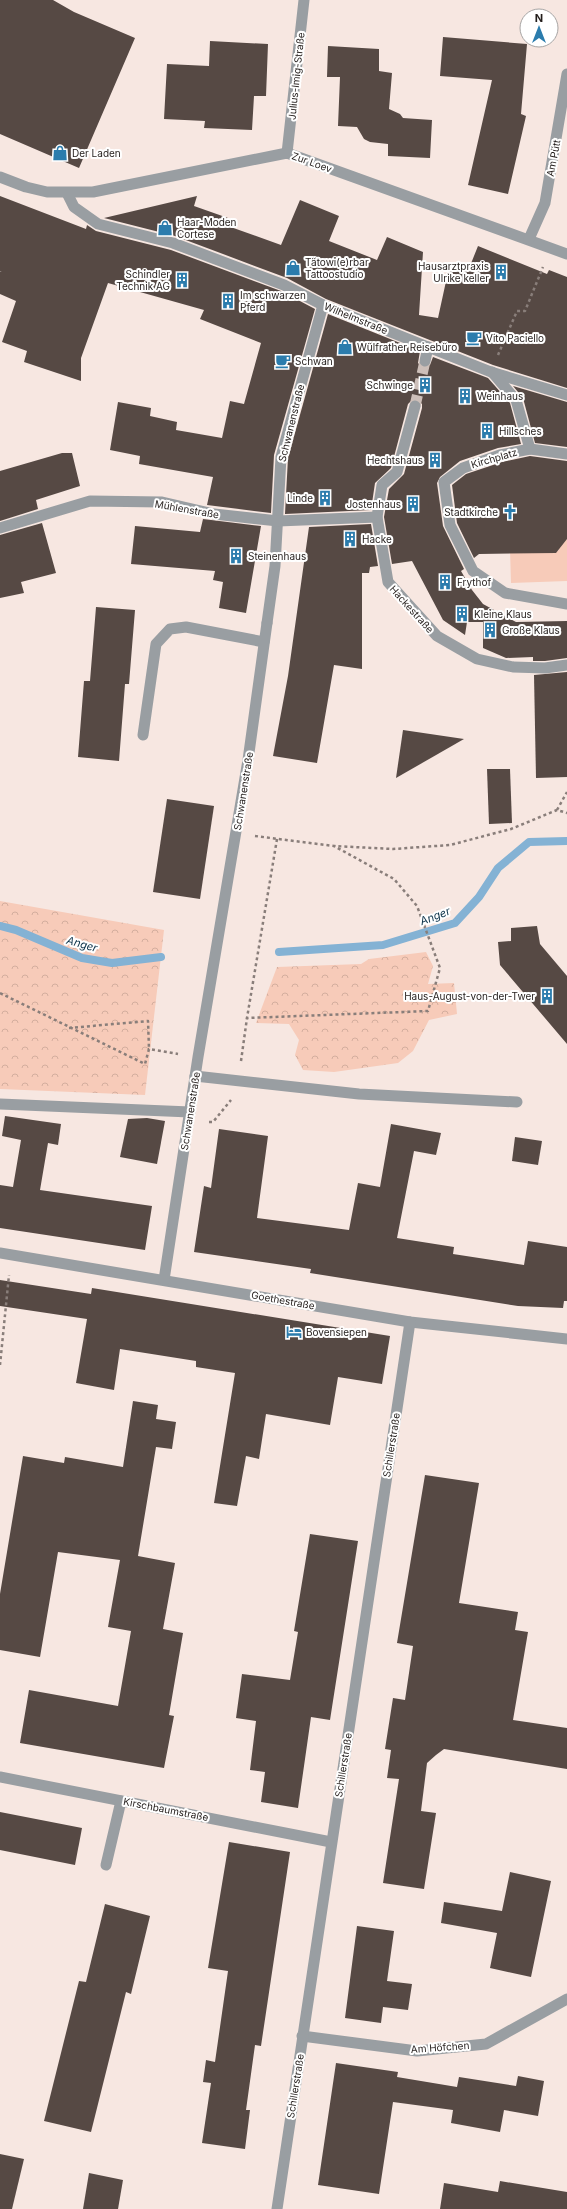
<svg xmlns="http://www.w3.org/2000/svg" width="567" height="2209" font-family="Inter,sans-serif">
  <style>
    .grass { fill: #f7cbb9 }
    .park { fill: url(#park-crowns) }
    .lines { fill: none; stroke-linecap: round; stroke-linejoin: round }
    .stream { stroke: #84b2d4; stroke-width: 8 }
    .building { fill: #564944 }
    .pedestrian-tunnel { stroke: #cdbfb9; stroke-width: 11; stroke-dasharray: 11 5.5; stroke-linecap: butt }
    .path { stroke: #897e7a; stroke-width: 2.5; stroke-dasharray: 3 3; stroke-linecap: butt }
    .service { stroke: #999ea2; stroke-width: 11 }
    .pedestrian { stroke: #999ea2; stroke-width: 11 }
    .minor { stroke: #999ea2; stroke-width: 11 }
    .labels { text-anchor: middle; dominant-baseline: central; stroke-width: 4; stroke-linejoin: round; paint-order: stroke }
    .street-label { font-size: 10px; fill: #231d1b; stroke: #fff }
    .poi-label { font-size: 10px; fill: #231d1b; stroke: #fff; text-anchor: start }
    .water-label { font-size: 11px; font-style: italic; fill: #0a3148; stroke: #fff }
  </style>
  <defs>
    <pattern id="park-crowns" width="20" height="18" patternUnits="userSpaceOnUse"><rect width="20" height="18" fill="#f7cbb9"/><path d="M2 6a3 3 0 1 1 6 0M12 15a3 3 0 1 1 6 0" fill="none" stroke="#d3ae9e"/></pattern>
  </defs>
  <rect width="100%" height="100%" fill="#f7e7e1"/>
  <!-- grass -->
  <path class="grass" d="M 567,539 L 567,581 L 511,583 L 510,549 L 555,552 L 559,550 L 557,546 Z"/>
  <!-- park -->
  <g class="park">
    <path d="M 0,901 L 164,930 L 145,1095 L 0,1089 Z"/>
    <path d="M 426,952 L 433,966 L 428,984 L 454,983 L 457,1014 L 429,1020 L 413,1051 L 398,1063 L 334,1072 L 303,1070 L 295,1055 L 299,1040 L 289,1024 L 256,1023 L 277,967 L 361,964 L 369,959 Z"/>
  </g>
  <g class="lines">
    <!-- stream -->
    <g class="stream">
      <path d="M 0,926 L 16,930 L 82,958 L 112,963 L 161,957"/>
      <path d="M 279,952 L 383,945 L 455,923 L 479,897 L 498,868 L 529,842 L 567,841"/>
    </g>
  </g>
  <!-- building -->
  <g class="building">
    <path d="M 0,0 L 53,0 L 74,12 L 135,38 L 79,168 L 0,134 Z"/>
    <path d="M 443,37 L 527,44 L 521,114 L 526,116 L 508,194 L 468,185 L 492,80 L 440,76 Z"/>
    <path d="M 210,41 L 268,44 L 266,96 L 254,96 L 252,130 L 204,128 L 205,121 L 164,119 L 167,64 L 209,66 Z"/>
    <path d="M 328,46 L 379,49 L 379,71 L 392,73 L 389,109 L 400,114 L 403,118 L 432,120 L 430,158 L 388,156 L 388,144 L 370,142 L 364,139 L 357,127 L 338,126 L 340,77 L 327,77 Z"/>
    <path d="M 0,196 L 86,229 L 87,225 L 96,231 L 171,250 L 281,291 L 315,309 L 274,455 L 271,513 L 207,505 L 213,477 L 139,464 L 140,456 L 110,450 L 118,402 L 151,408 L 150,416 L 177,422 L 176,430 L 222,438 L 230,401 L 244,404 L 261,343 L 200,319 L 204,310 L 108,283 L 81,358 L 81,381 L 24,362 L 27,351 L 2,342 L 16,301 L 0,294 Z"/>
    <path d="M 197,196 L 194,206 L 228,218 L 225,225 L 281,245 L 300,200 L 339,216 L 329,241 L 377,260 L 387,237 L 423,252 L 419,315 L 438,318 L 450,263 L 468,271 L 478,246 L 547,274 L 549,270 L 567,277 L 567,388 L 493,365 L 326,299 L 287,278 L 175,236 L 104,218 Z"/>
    <path d="M 328,314 L 420,351 L 418,363 L 423,368 L 430,365 L 433,357 L 488,378 L 510,403 L 521,444 L 498,448 L 460,461 L 440,477 L 437,483 L 443,526 L 464,569 L 461,571 L 472,590 L 483,604 L 516,622 L 567,621 L 567,658 L 545,661 L 533,661 L 533,657 L 506,658 L 483,648 L 483,622 L 467,622 L 465,635 L 443,620 L 412,561 L 392,564 L 384,517 L 389,489 L 404,474 L 422,408 L 422,404 L 417,399 L 413,399 L 408,404 L 391,468 L 375,483 L 371,510 L 285,514 L 288,458 Z"/>
    <path d="M 513,386 L 567,402 L 567,447 L 535,443 L 523,398 Z"/>
    <path d="M 62,453 L 72,453 L 80,486 L 36,500 L 38,509 L 0,521 L 0,471 Z"/>
    <path d="M 530,456 L 567,461 L 567,539 L 556,553 L 479,554 L 474,558 L 457,523 L 452,485 L 466,474 L 502,462 Z"/>
    <path d="M 203,519 L 261,526 L 246,613 L 219,608 L 223,582 L 213,580 L 215,571 L 131,564 L 135,526 L 200,532 Z"/>
    <path d="M 42,523 L 56,573 L 21,582 L 24,593 L 0,598 L 0,535 Z"/>
    <path d="M 371,524 L 378,566 L 370,567 L 369,573 L 362,573 L 362,669 L 334,665 L 317,763 L 273,756 L 288,676 L 309,527 Z"/>
    <path d="M 96,607 L 135,610 L 129,684 L 125,684 L 119,761 L 78,757 L 84,681 L 90,681 Z"/>
    <path d="M 567,672 L 567,777 L 536,778 L 534,675 Z"/>
    <path d="M 403,730 L 464,739 L 396,778 Z"/>
    <path d="M 487,769 L 510,769 L 512,823 L 489,824 Z"/>
    <path d="M 167,799 L 214,806 L 200,899 L 153,892 Z"/>
    <path d="M 537,926 L 540,944 L 567,976 L 567,1044 L 500,965 L 498,942 L 511,941 L 511,928 Z"/>
    <path d="M 5,1116 L 61,1124 L 58,1145 L 48,1143 L 40,1190 L 152,1206 L 145,1250 L 0,1228 L 0,1185 L 13,1187 L 21,1140 L 2,1136 Z"/>
    <path d="M 147,1118 L 165,1121 L 157,1164 L 120,1157 L 128,1119 Z"/>
    <path d="M 391,1124 L 441,1133 L 436,1155 L 414,1151 L 397,1238 L 454,1247 L 453,1254 L 524,1265 L 528,1241 L 567,1247 L 567,1301 L 564,1301 L 563,1308 L 518,1306 L 310,1273 L 311,1269 L 194,1252 L 204,1186 L 211,1188 L 219,1129 L 268,1136 L 257,1218 L 349,1230 L 358,1183 L 380,1187 Z"/>
    <path d="M 515,1137 L 542,1141 L 538,1165 L 512,1161 Z"/>
    <path d="M 0,1280 L 91,1294 L 92,1288 L 390,1336 L 382,1384 L 338,1377 L 330,1425 L 266,1414 L 259,1459 L 246,1456 L 237,1506 L 214,1503 L 235,1373 L 196,1367 L 196,1361 L 120,1349 L 114,1390 L 76,1383 L 87,1319 L 0,1306 Z"/>
    <path d="M 133,1401 L 158,1405 L 156,1419 L 176,1422 L 172,1449 L 156,1447 L 138,1556 L 175,1563 L 163,1629 L 183,1633 L 169,1715 L 174,1716 L 164,1768 L 20,1743 L 29,1690 L 118,1706 L 131,1631 L 108,1627 L 120,1560 L 58,1552 L 40,1657 L 0,1650 L 0,1594 L 23,1456 L 64,1463 L 65,1457 L 123,1467 Z"/>
    <path d="M 425,1475 L 479,1483 L 459,1603 L 518,1612 L 515,1630 L 528,1632 L 513,1720 L 567,1728 L 567,1769 L 444,1749 L 436,1755 L 427,1763 L 421,1811 L 436,1813 L 424,1889 L 383,1883 L 399,1779 L 387,1778 L 391,1750 L 385,1749 L 393,1698 L 405,1700 L 413,1646 L 397,1643 Z"/>
    <path d="M 310,1534 L 358,1541 L 330,1720 L 311,1717 L 298,1808 L 261,1802 L 265,1772 L 250,1770 L 256,1721 L 236,1718 L 242,1674 L 290,1680 L 298,1632 L 294,1631 Z"/>
    <path d="M 0,1812 L 82,1828 L 75,1865 L 0,1850 Z"/>
    <path d="M 229,1842 L 290,1852 L 261,2046 L 255,2045 L 246,2110 L 250,2110 L 245,2149 L 202,2143 L 211,2083 L 203,2082 L 206,2060 L 215,2062 L 228,1971 L 208,1968 Z"/>
    <path d="M 510,1872 L 551,1881 L 531,1977 L 490,1968 L 497,1933 L 441,1923 L 444,1902 L 502,1911 Z"/>
    <path d="M 105,1904 L 150,1916 L 131,1994 L 126,1992 L 91,2132 L 44,2121 L 79,1981 L 86,1982 Z"/>
    <path d="M 357,1926 L 394,1931 L 387,1981 L 412,1984 L 408,2010 L 383,2007 L 381,2023 L 345,2018 Z"/>
    <path d="M 336,2063 L 398,2072 L 397,2077 L 457,2087 L 459,2077 L 516,2086 L 518,2076 L 544,2081 L 538,2116 L 504,2110 L 500,2132 L 451,2123 L 453,2110 L 393,2102 L 379,2194 L 318,2185 Z"/>
    <path d="M 0,2154 L 24,2159 L 12,2209 L 0,2209 Z"/>
    <path d="M 89,2173 L 123,2180 L 118,2209 L 83,2209 Z"/>
    <path d="M 500,2181 L 567,2192 L 567,2209 L 440,2209 L 444,2183 L 498,2192 Z"/>
  </g>
  <g class="lines">
    <!-- pedestrian-tunnel -->
    <path class="pedestrian-tunnel" d="M 415,406 L 425,361"/>
    <!-- path -->
    <g class="path">
      <path d="M 0,272 L 0,271"/>
      <path d="M 498,355 L 517,311 L 525,311 L 543,267"/>
      <path d="M 557,810 L 567,792"/>
      <path d="M 255,836 L 334,846 L 393,849 L 450,845 L 511,829 L 557,810 L 567,813"/>
      <path d="M 277,839 L 247,1018 L 428,1011 L 440,968 L 417,906 L 394,879 L 334,846"/>
      <path d="M 0,993 L 145,1064 L 149,1049 L 178,1054"/>
      <path d="M 69,1028 L 148,1021 L 149,1049"/>
      <path d="M 241,1061 L 247,1018"/>
      <path d="M 209,1122 L 213,1122 L 231,1100"/>
      <path d="M 0,1365 L 9,1275"/>
    </g>
    <!-- service -->
    <g class="service">
      <path d="M 143,735 L 156,644 L 170,629 L 186,627 L 264,642"/>
      <path d="M 195,1076 L 359,1094 L 517,1102"/>
      <path d="M 0,1104 L 190,1112"/>
      <path d="M 106,1865 L 121,1801"/>
    </g>
    <!-- pedestrian -->
    <g class="pedestrian">
      <path d="M 67,193 L 74,207 L 98,224 L 173,243 L 284,285 L 323,305 L 428,347 L 491,372 L 567,395"/>
      <path d="M 425,361 L 428,347"/>
      <path d="M 492,372 L 516,400 L 530,449"/>
      <path d="M 415,406 L 397,472 L 382,485 L 377,517 L 388,582 L 437,636 L 477,659 L 513,667 L 545,668 L 567,665"/>
      <path d="M 567,454 L 530,449 L 500,455 L 463,468 L 444,482 L 450,525 L 473,571 L 505,593 L 567,604"/>
      <path d="M 278,521 L 377,517"/>
      <path d="M 267,623 L 275,566 L 281,457 L 323,305"/>
    </g>
    <!-- minor -->
    <g class="minor">
      <path d="M 287,153 L 304,0"/>
      <path d="M 0,177 L 26,187 L 47,192 L 93,192 L 287,153 L 567,254"/>
      <path d="M 529,239 L 545,203 L 567,74"/>
      <path d="M 0,528 L 90,501 L 162,502 L 214,514 L 278,521"/>
      <path d="M 0,1253 L 410,1322 L 567,1339"/>
      <path d="M 164,1280 L 198,1057 L 248,760 L 267,623"/>
      <path d="M 0,1777 L 331,1842"/>
      <path d="M 302,2036 L 417,2051 L 486,2044 L 567,1999"/>
      <path d="M 277,2209 L 410,1322"/>
    </g>
  </g>
  <!-- icons -->
  <defs>
    <symbol id="shop-bare" viewBox="-9 -9 18 18"><path d="M-5-2.5h2.3a2.7 3.5 0 0 1 5.4 0H5L5.5 6h-11ZM-1.5-2.5h3a1.5 2.3 0 0 0-3 0Z" fill="#2b7cad" stroke="#fff" stroke-width="2.5" paint-order="stroke"/></symbol>
    <symbol id="building-bare" viewBox="-9 -9 18 18"><path d="M-4-6H4V6H1V3H-1V6H-4ZM-2.5-4.3h1.7v1.8h-1.7ZM.8-4.3h1.7v1.8H.8ZM-2.5-1h1.7V.8h-1.7ZM.8-1h1.7V.8H.8Z" fill="#2b7cad" stroke="#fff" stroke-width="2.5" paint-order="stroke"/></symbol>
    <symbol id="cafe-bare" viewBox="-9 -9 18 18"><path d="M-5.5-4.5H6V0H3Q3 3.5 0 3.5H-2.5Q-5.5 3.5-5.5 0ZM3-3.2v2h1.7v-2ZM-6 4.5H4V6H-6Z" fill="#2b7cad" stroke="#fff" stroke-width="2.5" paint-order="stroke"/></symbol>
    <symbol id="church-bare" viewBox="-9 -9 18 18"><path d="M-1.2-6h2.4v3.5h3.3v2.4h-3.3V6h-2.4V-.1h-3.3v-2.4h3.3Z" fill="#2b7cad" stroke="#fff" stroke-width="2.5" paint-order="stroke"/></symbol>
    <symbol id="hotel-bare" viewBox="-9 -9 18 18"><path d="M-6-4.5h1.5V1H6V5H4.5V3h-9V5H-6ZM-4 0a1.8 1.8 0 1 1 3.6 0ZM.5 0V-2.5h3Q6-2.5 6 0Z" fill="#2b7cad" stroke="#fff" stroke-width="2.5" paint-order="stroke"/></symbol>
  </defs>
  <g fill-rule="evenodd">
    <use href="#shop-bare" x="49" y="142" width="22" height="22"/>
    <use href="#shop-bare" x="154" y="217" width="22" height="22"/>
    <use href="#shop-bare" x="282" y="257" width="22" height="22"/>
    <use href="#building-bare" x="490" y="261" width="22" height="22"/>
    <use href="#building-bare" x="171" y="269" width="22" height="22"/>
    <use href="#building-bare" x="217" y="290" width="22" height="22"/>
    <use href="#cafe-bare" x="463" y="327" width="22" height="22"/>
    <use href="#shop-bare" x="334" y="336" width="22" height="22"/>
    <use href="#cafe-bare" x="272" y="350" width="22" height="22"/>
    <use href="#building-bare" x="414" y="374" width="22" height="22"/>
    <use href="#building-bare" x="454" y="385" width="22" height="22"/>
    <use href="#building-bare" x="476" y="420" width="22" height="22"/>
    <use href="#building-bare" x="424" y="449" width="22" height="22"/>
    <use href="#building-bare" x="314" y="487" width="22" height="22"/>
    <use href="#building-bare" x="402" y="493" width="22" height="22"/>
    <use href="#church-bare" x="499" y="501" width="22" height="22"/>
    <use href="#building-bare" x="339" y="528" width="22" height="22"/>
    <use href="#building-bare" x="225" y="545" width="22" height="22"/>
    <use href="#building-bare" x="434" y="571" width="22" height="22"/>
    <use href="#building-bare" x="451" y="603" width="22" height="22"/>
    <use href="#building-bare" x="479" y="619" width="22" height="22"/>
    <use href="#building-bare" x="536" y="985" width="22" height="22"/>
    <use href="#hotel-bare" x="283" y="1321" width="22" height="22"/>
  </g>
  <g class="labels">
    <!-- street labels -->
    <g class="street-label">
      <text transform="translate(296 76) rotate(-84)">Julius-Imig-Straße</text>
      <text transform="translate(553 158) rotate(-79)">Am Pütt</text>
      <text transform="translate(312 162) rotate(20)">Zur Loev</text>
      <text transform="translate(356 318) rotate(22)">Wilhelmstraße</text>
      <text transform="translate(291 423) rotate(-76)">Schwanenstraße</text>
      <text transform="translate(494 458) rotate(-16)">Kirchplatz</text>
      <text transform="translate(187 509) rotate(10)">Mühlenstraße</text>
      <text transform="translate(412 609) rotate(48)">Hackestraße</text>
      <text transform="translate(243 791) rotate(-81)">Schwanenstraße</text>
      <text transform="translate(190 1111) rotate(-81)">Schwanenstraße</text>
      <text transform="translate(283 1300) rotate(10)">Goethestraße</text>
      <text transform="translate(391 1445) rotate(-81)">Schillerstraße</text>
      <text transform="translate(343 1765) rotate(-81)">Schillerstraße</text>
      <text transform="translate(166 1809) rotate(11)">Kirschbaumstraße</text>
      <text transform="translate(440 2047) rotate(-4)">Am Höfchen</text>
      <text transform="translate(295 2086) rotate(-81)">Schillerstraße</text>
    </g>
    <!-- poi labels -->
    <g class="poi-label">
      <text x="72" y="153">Der Laden</text>
      <text x="177" y="222">Haar-Moden<tspan x="177" dy="12">Cortese</tspan></text>
      <text x="305" y="262">Tätowi(e)rbar<tspan x="305" dy="12">Tattoostudio</tspan></text>
      <text x="489" y="266" text-anchor="end">Hausarztpraxis<tspan x="489" dy="12">Ulrike keller</tspan></text>
      <text x="170" y="274" text-anchor="end">Schindler<tspan x="170" dy="12">Technik AG</tspan></text>
      <text x="240" y="295">Im schwarzen<tspan x="240" dy="12">Pferd</tspan></text>
      <text x="486" y="338">Vito Paciello</text>
      <text x="357" y="347">Wülfrather Reisebüro</text>
      <text x="295" y="361">Schwan</text>
      <text x="413" y="385" text-anchor="end">Schwinge</text>
      <text x="477" y="396">Weinhaus</text>
      <text x="499" y="431">Hillsches</text>
      <text x="423" y="460" text-anchor="end">Hechtshaus</text>
      <text x="313" y="498" text-anchor="end">Linde</text>
      <text x="401" y="504" text-anchor="end">Jostenhaus</text>
      <text x="498" y="512" text-anchor="end">Stadtkirche</text>
      <text x="362" y="539">Hacke</text>
      <text x="248" y="556">Steinenhaus</text>
      <text x="457" y="582">Frythof</text>
      <text x="474" y="614">Kleine Klaus</text>
      <text x="502" y="630">Große Klaus</text>
      <text x="535" y="996" text-anchor="end">Haus-August-von-der-Twer</text>
      <text x="306" y="1332">Bovensiepen</text>
    </g>
    <!-- water labels -->
    <g class="water-label">
      <text transform="translate(435 916) rotate(-21)">Anger</text>
      <text transform="translate(82 944) rotate(16)">Anger</text>
    </g>
  </g>
  <!-- north arrow -->
  <g transform="translate(539 28)"><circle r="19" fill="#ffffff" stroke="#a7a5a4"/>
  <path d="M0-3L7 15L0 10L-7 15Z" fill="#2b7cad"/>
  <text y="-6" font-size="11" font-weight="bold" text-anchor="middle" fill="#231d1b">N</text>
  </g>
</svg>
